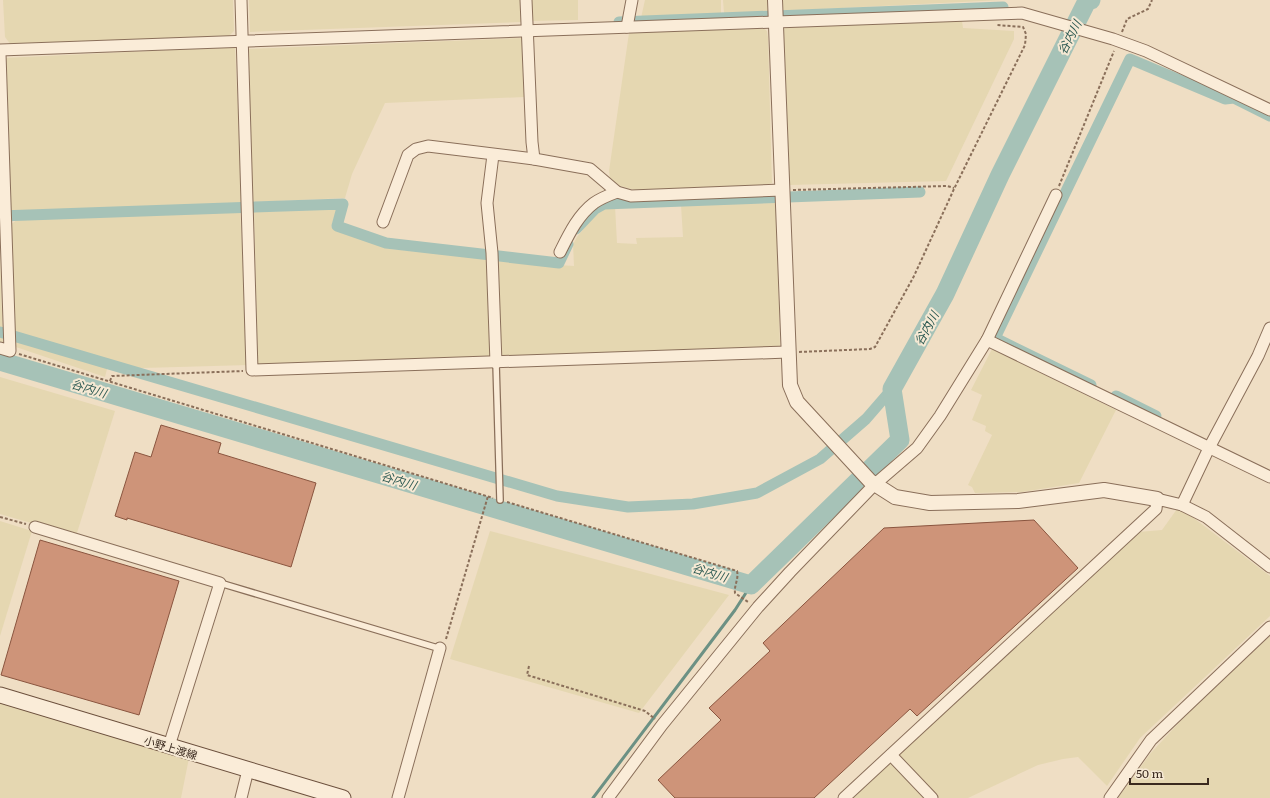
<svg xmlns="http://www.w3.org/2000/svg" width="1270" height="798" font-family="Literata,'Noto Sans JP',serif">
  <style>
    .farmland { fill: #e5d7b1 }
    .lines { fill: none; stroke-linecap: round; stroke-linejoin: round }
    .stream { stroke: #6c9184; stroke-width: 3 }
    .canal { stroke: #a6c2b7; stroke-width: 11 }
    .river { stroke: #a6c2b7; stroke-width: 19 }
    .building { fill: #ce9479; stroke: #8a553f }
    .service-casing { stroke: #8a6f5a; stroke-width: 8 }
    .minor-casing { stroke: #8a6f5a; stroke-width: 13 }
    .tertiary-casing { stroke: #8a6f5a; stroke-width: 16 }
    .secondary-casing { stroke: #6c503d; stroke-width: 17 }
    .path { stroke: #8a6f5a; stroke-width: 2; stroke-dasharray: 3 2; stroke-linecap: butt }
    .service { stroke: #faecd8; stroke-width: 5.5 }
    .minor { stroke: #faecd8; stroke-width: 11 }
    .tertiary { stroke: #faecd8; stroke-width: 14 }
    .secondary { stroke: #faecd8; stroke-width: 15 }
    .labels { text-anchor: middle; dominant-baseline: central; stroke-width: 4; stroke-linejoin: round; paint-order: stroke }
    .street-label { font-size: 11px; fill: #3a291e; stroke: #f6e9d4 }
    .water-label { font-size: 12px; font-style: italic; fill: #2d5a53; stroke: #f6e9d4 }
  </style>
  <rect width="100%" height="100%" fill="#efdec4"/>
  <!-- farmland -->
  <g class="farmland">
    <path d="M 3,0 L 233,0 L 234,31 L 228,37 L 11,45 L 5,37 Z"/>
    <path d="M 249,0 L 520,0 L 521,22 L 250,32 Z"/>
    <path d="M 530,0 L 578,0 L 578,20 L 531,21 Z"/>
    <path d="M 645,0 L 721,0 L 721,14 L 641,18 Z"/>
    <path d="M 723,0 L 768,0 L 768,10 L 764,12 L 724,13 Z"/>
    <path d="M 781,0 L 1002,0 L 781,11 Z"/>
    <path d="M 962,21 L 963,28 L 1014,31 L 1014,39 L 946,181 L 789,185 L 783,29 L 789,27 Z"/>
    <path d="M 763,28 L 767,31 L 768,38 L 772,183 L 765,185 L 635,190 L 617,185 L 610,179 L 609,171 L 629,33 Z"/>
    <path d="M 522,38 L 524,97 L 385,103 L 352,174 L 345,198 L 252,202 L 248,49 Z"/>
    <path d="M 235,47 L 242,203 L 10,211 L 4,58 Z"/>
    <path d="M 776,203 L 780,347 L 502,356 L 497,261 L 574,266 L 573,244 L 577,237 L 594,216 L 601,210 L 615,206 L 617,243 L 637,244 L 636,238 L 683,237 L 681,205 Z"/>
    <path d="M 337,209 L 331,227 L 390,249 L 487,258 L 490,357 L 258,365 L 254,212 Z"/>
    <path d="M 240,210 L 249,365 L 107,369 L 105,377 L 13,346 L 10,225 L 17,220 Z"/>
    <path d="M 0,256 L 3,342 L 0,342 Z"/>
    <path d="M 992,349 L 1116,410 L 1079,483 L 1022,492 L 975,493 L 972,487 L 968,485 L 992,435 L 985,431 L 986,426 L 972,420 L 982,395 L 971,390 Z"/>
    <path d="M 0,377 L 115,411 L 76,536 L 0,514 Z"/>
    <path d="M 1177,509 L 1191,516 L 1270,576 L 1270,616 L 1140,738 L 1107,786 L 1078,757 L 1063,759 L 1038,765 L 968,798 L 938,798 L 897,754 L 1138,532 L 1162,530 Z"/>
    <path d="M 0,521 L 32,531 L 0,636 Z"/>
    <path d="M 490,531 L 729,595 L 639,713 L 450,659 Z"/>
    <path d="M 1270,636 L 1270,798 L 1118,798 L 1150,754 L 1186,715 Z"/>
    <path d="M 0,703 L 189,758 L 181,798 L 0,798 Z"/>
    <path d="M 891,761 L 926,798 L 852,798 Z"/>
  </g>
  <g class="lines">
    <!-- stream -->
    <path class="stream" d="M 593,798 L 735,610 L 751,585"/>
    <!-- canal -->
    <g class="canal">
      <path d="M 619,22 L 1003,7"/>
      <path d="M 0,216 L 343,204 L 337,226 L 386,243 L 559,263 L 568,244"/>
      <path d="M 576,229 L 595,209 L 604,204 L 920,192"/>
      <path d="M 0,332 L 557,496 L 628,507 L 693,504 L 757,493 L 820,459 L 866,419 L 892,389"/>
      <path d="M 1091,385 L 995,338 L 1130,59 L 1225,99 L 1234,98 L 1270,116"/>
      <path d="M 1116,396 L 1156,416"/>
    </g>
    <!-- river -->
    <path class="river" d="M 0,361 L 751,585 L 900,440 L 892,389 L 945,294 L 1000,175 L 1087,1 L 1091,0"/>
  </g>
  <!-- building -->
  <g class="building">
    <path d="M 161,425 L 221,443 L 218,453 L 316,483 L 291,567 L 127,518 L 127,520 L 115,516 L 135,452 L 151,457 Z"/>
    <path d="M 1034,520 L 1078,568 L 917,716 L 910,709 L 814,798 L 675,798 L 658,780 L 721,720 L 709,708 L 770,651 L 763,643 L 884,528 Z"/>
    <path d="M 40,540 L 179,581 L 139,715 L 1,675 Z"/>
  </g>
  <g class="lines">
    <defs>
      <g id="service">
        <path d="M 496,363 L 500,500"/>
        <path d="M 220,583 L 441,649"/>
      </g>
      <g id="minor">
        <path d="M 241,0 L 252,370 L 788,352"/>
        <path d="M 526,0 L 532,142 L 534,159"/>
        <path d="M 627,27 L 632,0"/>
        <path d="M 0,50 L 1022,13 L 1113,39 L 1146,51 L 1270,110"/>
        <path d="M 0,54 L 10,351 L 0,348"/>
        <path d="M 493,155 L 487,203 L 492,253 L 496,363"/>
        <path d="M 383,222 L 408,155 L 416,149 L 428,146 L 534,159 L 590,169 L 617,192 L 631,196 L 782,190"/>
        <path d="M 560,252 C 569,234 578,215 594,203 C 601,198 609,195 617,192"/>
        <path d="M 987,340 L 1270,477"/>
        <path d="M 1182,505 L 1209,448 L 1258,356 L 1270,328"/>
        <path d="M 35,527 L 220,583 L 169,746"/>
        <path d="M 891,755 L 932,798"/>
        <path d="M 241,798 L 248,770"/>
        <path d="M 398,798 L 440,648"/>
        <path d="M 608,798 L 662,725 L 758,607 L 790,572 L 874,485 L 917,448 L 940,416 L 987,340 L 1056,195"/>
        <path d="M 844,798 L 1156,509 L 1157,499 L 1182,505 L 1206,517 L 1270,567"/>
        <path d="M 1110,798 L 1151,740 L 1270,627"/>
      </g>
      <path id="tertiary" d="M 775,0 L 790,385 L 797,402 L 870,481 L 895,497 L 930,503 L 1018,501 L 1104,490 L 1157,499"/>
      <path id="secondary" d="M 0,695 L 343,798"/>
    </defs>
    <!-- service casing -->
    <use href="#service" class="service-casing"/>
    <!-- minor casing -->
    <use href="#minor" class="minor-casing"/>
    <!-- tertiary casing -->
    <use href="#tertiary" class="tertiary-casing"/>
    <!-- secondary casing -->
    <use href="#secondary" class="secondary-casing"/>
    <!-- path -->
    <g class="path">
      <path d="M 1122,32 L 1127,19 L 1148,9 L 1152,0"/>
      <path d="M 1059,186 L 1114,51"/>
      <path d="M 793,190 L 947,186 L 954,188"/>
      <path d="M 799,352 L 870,349 L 875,347 L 914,276 L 954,189 L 1025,45 L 1026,34 L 1023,27 L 997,25"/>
      <path d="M 19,354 L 493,498"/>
      <path d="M 110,381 L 112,376 L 243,371"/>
      <path d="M 507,502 L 737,571 C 739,579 734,585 735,593 L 748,602"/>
      <path d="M 0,517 L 26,524"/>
      <path d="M 446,639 L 488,496"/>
      <path d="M 529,666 L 527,675 L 645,711 L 655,719"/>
    </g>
    <!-- service -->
    <use href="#service" class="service"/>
    <!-- minor -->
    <use href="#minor" class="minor"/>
    <!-- tertiary -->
    <use href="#tertiary" class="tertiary"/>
    <!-- secondary -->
    <use href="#secondary" class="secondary"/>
  </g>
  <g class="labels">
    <!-- street labels -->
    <g class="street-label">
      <text transform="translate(171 747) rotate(17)">小野上渡線</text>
    </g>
    <!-- water labels -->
    <g class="water-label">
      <text transform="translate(1069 37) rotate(-63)">谷内川</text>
      <text transform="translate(926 328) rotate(-61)">谷内川</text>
      <text transform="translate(89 388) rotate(17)">谷内川</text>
      <text transform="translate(399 480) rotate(17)">谷内川</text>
      <text transform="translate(710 572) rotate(17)">谷内川</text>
    </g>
  </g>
  <!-- scale -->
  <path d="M1130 778v6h78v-6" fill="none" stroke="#3a291e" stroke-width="2"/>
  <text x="1136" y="778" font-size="12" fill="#3a291e" stroke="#f6e9d4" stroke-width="3" paint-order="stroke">50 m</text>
</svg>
